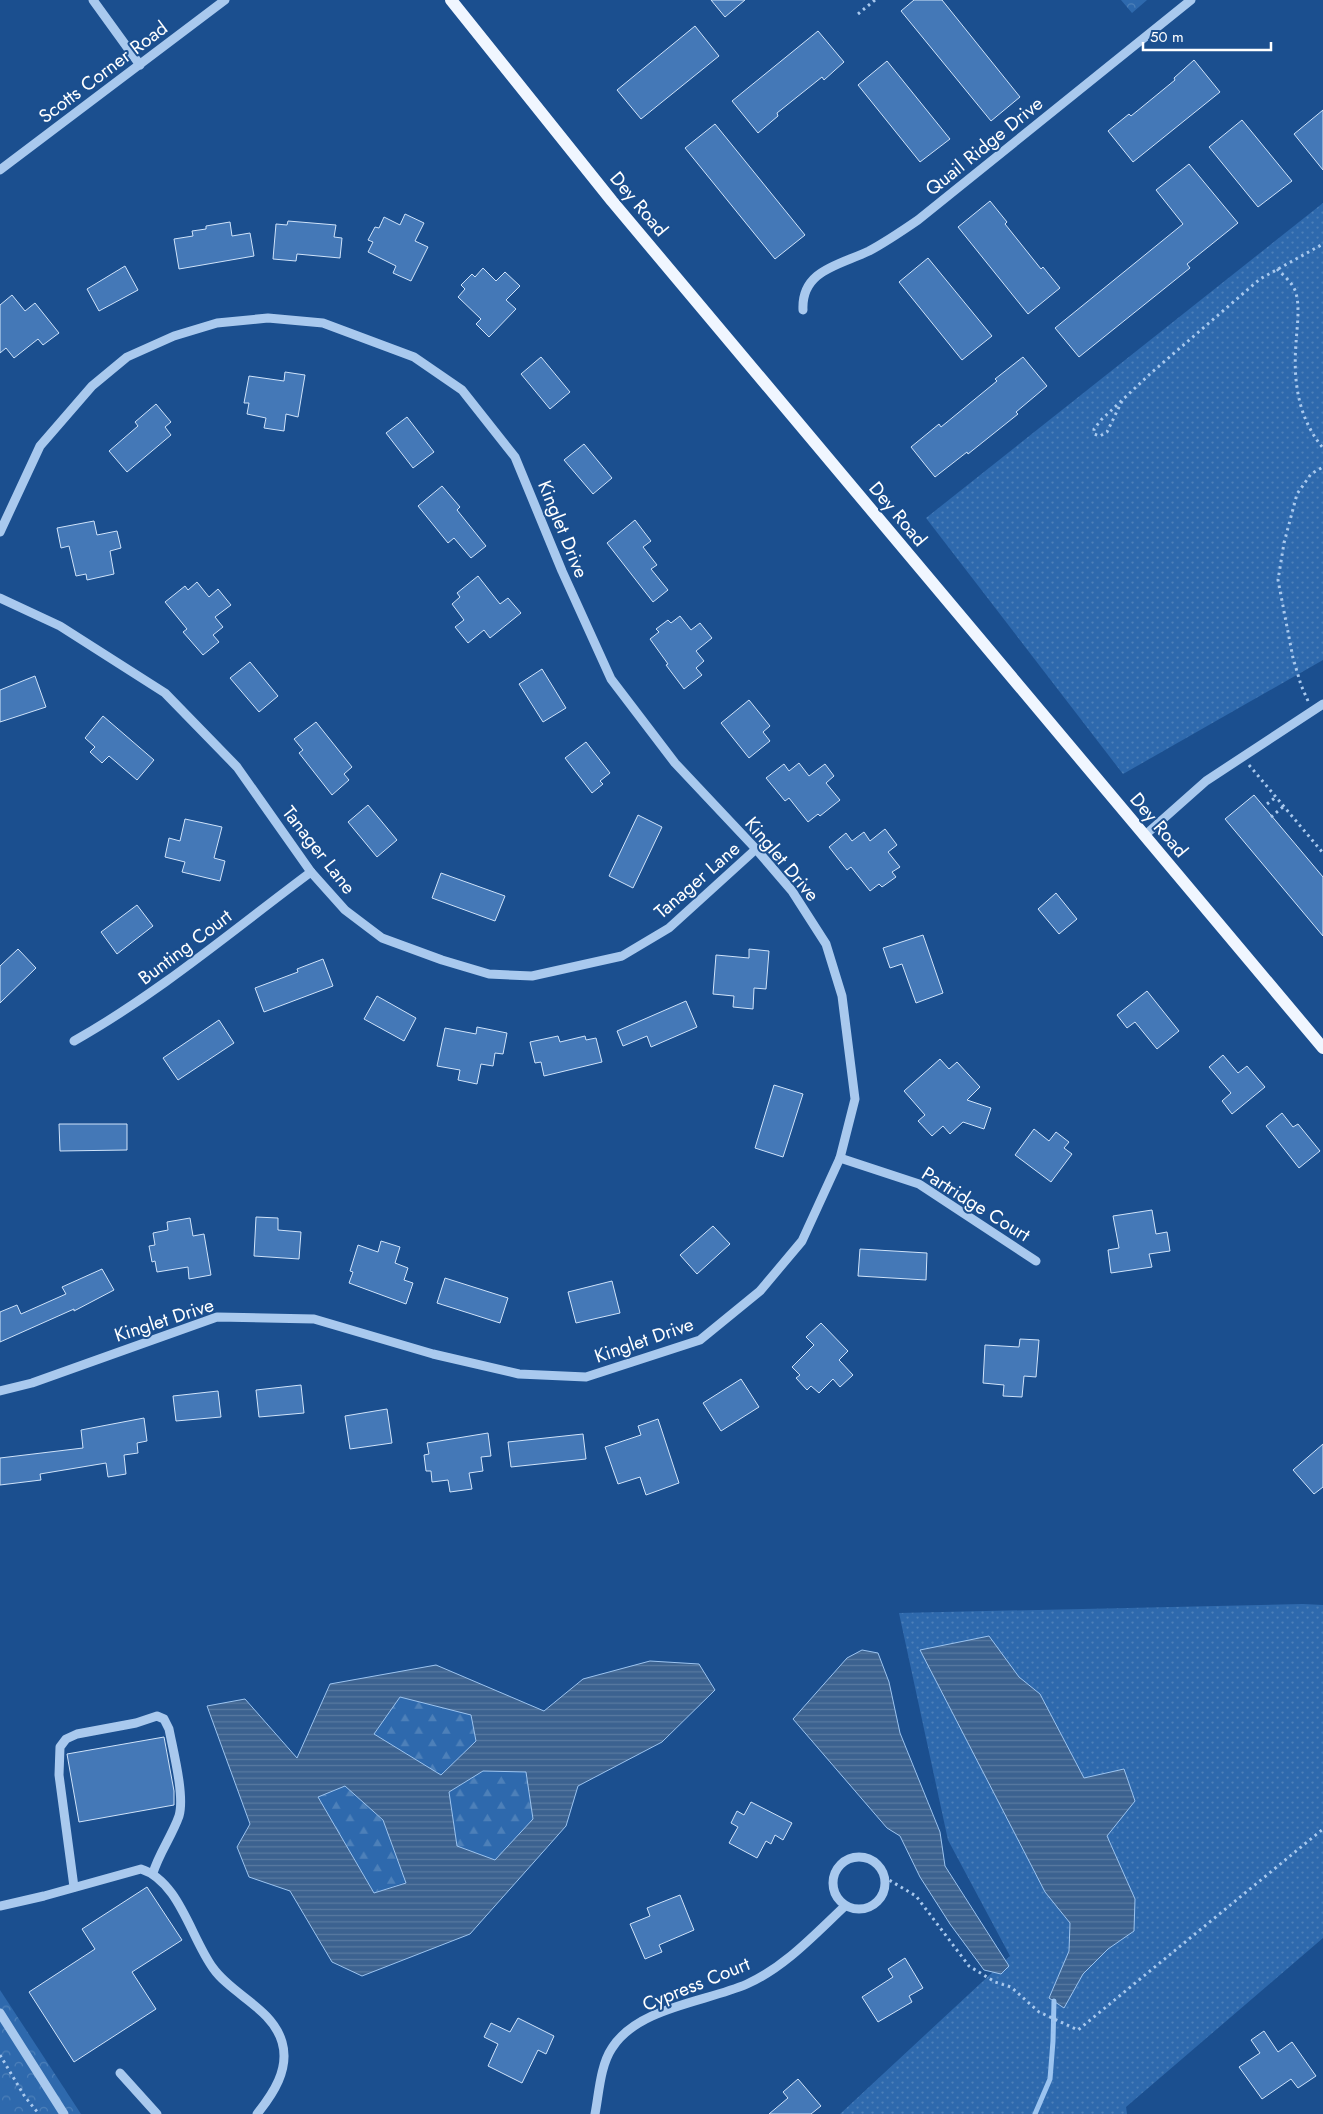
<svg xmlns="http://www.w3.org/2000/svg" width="1323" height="2114" font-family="Jost,sans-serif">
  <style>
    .grass { fill: url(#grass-dots) }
    .forest { fill: url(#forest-firs) }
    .park { fill: url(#park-crowns) }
    .water { fill: url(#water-rules); stroke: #9cc4f0; fill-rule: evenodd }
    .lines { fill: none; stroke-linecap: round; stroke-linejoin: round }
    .stream { stroke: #9cc4f0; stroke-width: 5 }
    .building { fill: #4478b7; stroke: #cfe3fa }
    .path { stroke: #a9c9ee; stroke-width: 3; stroke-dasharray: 2.5 4; stroke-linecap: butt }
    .minor { stroke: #a9c9ee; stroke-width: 9 }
    .major { stroke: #f0f6ff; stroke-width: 12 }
    .labels { text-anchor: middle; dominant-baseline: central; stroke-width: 4; stroke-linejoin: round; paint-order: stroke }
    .street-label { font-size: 19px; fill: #fff; stroke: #1b4f8f }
  </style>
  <defs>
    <pattern id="grass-dots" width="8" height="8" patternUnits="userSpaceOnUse" patternTransform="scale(1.25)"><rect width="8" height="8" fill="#2e69ad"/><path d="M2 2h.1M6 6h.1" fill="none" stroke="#4d80b9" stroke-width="1.8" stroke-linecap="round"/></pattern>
    <pattern id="forest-firs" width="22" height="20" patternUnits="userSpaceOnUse" patternTransform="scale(1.25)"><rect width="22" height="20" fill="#2e69ad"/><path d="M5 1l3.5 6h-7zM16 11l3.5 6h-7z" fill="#4d80b9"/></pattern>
    <pattern id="park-crowns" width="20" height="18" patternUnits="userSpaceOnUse" patternTransform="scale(1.25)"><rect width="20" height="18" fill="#2e69ad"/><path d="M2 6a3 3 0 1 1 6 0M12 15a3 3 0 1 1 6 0" fill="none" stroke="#4d80b9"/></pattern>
    <pattern id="water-rules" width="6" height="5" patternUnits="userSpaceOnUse" patternTransform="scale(1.25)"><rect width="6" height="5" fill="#3c6290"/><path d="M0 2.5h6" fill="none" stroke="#597aa1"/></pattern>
  </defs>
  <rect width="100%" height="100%" fill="#1b4f8f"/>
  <!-- grass -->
  <g class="grass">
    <path d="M 1323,203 L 1323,660 L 1123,774 L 926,518 Z"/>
    <path d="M 1303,1604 L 1323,1605 L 1323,1938 L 1126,2107 L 1127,2114 L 840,2114 L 1010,1956 L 948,1840 L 899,1613 Z"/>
  </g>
  <!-- forest -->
  <g class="forest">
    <path d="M 400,1697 L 471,1714 L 476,1741 L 441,1775 L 374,1734 Z"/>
    <path d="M 483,1771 L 526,1772 L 533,1819 L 495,1860 L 457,1846 L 449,1792 Z"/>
    <path d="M 345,1785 L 383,1820 L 406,1882 L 374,1893 L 317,1797 Z"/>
  </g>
  <!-- park -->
  <g class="park">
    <path d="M 1121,0 L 1147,0 L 1132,13 Z"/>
    <path d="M 0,1990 L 81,2114 L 0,2114 Z"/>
  </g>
  <!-- water -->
  <g class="water">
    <path d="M 989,1636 L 1019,1677 L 1040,1694 L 1084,1778 L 1124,1769 L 1135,1801 L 1107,1836 L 1135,1899 L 1134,1931 L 1108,1949 L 1083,1974 L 1064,2008 L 1049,1998 L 1069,1951 L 1070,1923 L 1045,1892 L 920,1650 Z"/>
    <path d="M 862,1650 L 878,1653 L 889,1682 L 900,1733 L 940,1832 L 945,1866 L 1009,1966 L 1001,1974 L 984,1970 L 950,1924 L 920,1877 L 900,1836 L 887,1828 L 793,1719 L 847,1658 Z"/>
    <path d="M 650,1661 L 699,1664 L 715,1690 L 662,1742 L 578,1786 L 566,1826 L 470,1934 L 362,1976 L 332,1962 L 290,1891 L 249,1877 L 237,1847 L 250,1824 L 207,1706 L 245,1699 L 297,1758 L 330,1684 L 436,1665 L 544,1711 L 583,1679 ZM 400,1697 L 471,1715 L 476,1741 L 441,1775 L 374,1734 ZM 483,1771 L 526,1772 L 533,1819 L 495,1860 L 457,1846 L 449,1792 ZM 345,1786 L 383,1820 L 406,1883 L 374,1893 L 318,1797 Z"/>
  </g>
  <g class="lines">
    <!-- stream -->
    <path class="stream" d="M 1035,2114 L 1050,2079 L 1053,2041 L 1054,2001"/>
  </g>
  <!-- building -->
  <g class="building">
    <path d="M 711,0 L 745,0 L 725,17 Z"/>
    <path d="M 914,0 L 942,0 L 1020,97 L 991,121 L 901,11 Z"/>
    <path d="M 695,26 L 719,56 L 641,119 L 617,90 Z"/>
    <path d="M 818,31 L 844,62 L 824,80 L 822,77 L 777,113 L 778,116 L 758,133 L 732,101 Z"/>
    <path d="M 1194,60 L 1220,92 L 1133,162 L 1108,131 L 1129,114 L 1131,116 L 1175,80 L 1174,78 Z"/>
    <path d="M 887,61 L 950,139 L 920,162 L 858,85 Z"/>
    <path d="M 1323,110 L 1323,170 L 1294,134 Z"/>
    <path d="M 1242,120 L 1292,181 L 1258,207 L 1209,147 Z"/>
    <path d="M 715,124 L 805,235 L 775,259 L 685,148 Z"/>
    <path d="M 1189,164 L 1238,223 L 1187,264 L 1190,268 L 1079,357 L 1055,328 L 1183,224 L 1156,190 Z"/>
    <path d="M 990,201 L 1007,222 L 1005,224 L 1041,269 L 1043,267 L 1060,288 L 1028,314 L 958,227 Z"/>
    <path d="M 405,214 L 424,223 L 415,241 L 428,247 L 411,281 L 393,273 L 396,266 L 368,252 L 373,242 L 368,240 L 375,227 L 379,228 L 384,217 L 400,225 Z"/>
    <path d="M 288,221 L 336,225 L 334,237 L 342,238 L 340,258 L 297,254 L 296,261 L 273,259 L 276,224 L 287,225 Z"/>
    <path d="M 230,222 L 232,236 L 250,233 L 254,256 L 179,269 L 174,239 L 193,236 L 192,231 L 206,229 L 206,226 Z"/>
    <path d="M 928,258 L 992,336 L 962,360 L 899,282 Z"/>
    <path d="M 125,266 L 138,290 L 99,311 L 87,289 Z"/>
    <path d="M 483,268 L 496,281 L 505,272 L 520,286 L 506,300 L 516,309 L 489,337 L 476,324 L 481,319 L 458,297 L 465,289 L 461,285 L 472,274 L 475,277 Z"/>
    <path d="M 12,295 L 25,311 L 35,303 L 59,333 L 43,345 L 38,339 L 14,358 L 6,348 L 0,353 L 0,305 Z"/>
    <path d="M 541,357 L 570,392 L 550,409 L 521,374 Z"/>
    <path d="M 1023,357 L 1047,386 L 1016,412 L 1018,414 L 968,454 L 967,452 L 935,477 L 911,447 L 939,424 L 941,427 L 997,381 L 995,379 Z"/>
    <path d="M 285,372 L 305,375 L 298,417 L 286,414 L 284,431 L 264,428 L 266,418 L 247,414 L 249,403 L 244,403 L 249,376 L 284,381 Z"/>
    <path d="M 156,404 L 171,422 L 165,427 L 171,435 L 127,472 L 109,451 L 138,426 L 135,422 Z"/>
    <path d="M 407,417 L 434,452 L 413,468 L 386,433 Z"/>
    <path d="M 584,444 L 612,478 L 593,494 L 564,460 Z"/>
    <path d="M 442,486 L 460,507 L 457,510 L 486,546 L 471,558 L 454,538 L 448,543 L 418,506 Z"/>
    <path d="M 635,520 L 651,541 L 643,547 L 657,565 L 651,569 L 668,590 L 653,602 L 607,543 Z"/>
    <path d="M 94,521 L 97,535 L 117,531 L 121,548 L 110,551 L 114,574 L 87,580 L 86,574 L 76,576 L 69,546 L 61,548 L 57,528 Z"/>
    <path d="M 478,576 L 500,604 L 508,598 L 521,613 L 490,638 L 484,630 L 468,643 L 455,627 L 464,620 L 452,604 L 460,597 L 457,593 Z"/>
    <path d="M 197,582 L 209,597 L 218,589 L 231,605 L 215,617 L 223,627 L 213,635 L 219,642 L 203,655 L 183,632 L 187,629 L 165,602 L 185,586 L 188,590 Z"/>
    <path d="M 680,616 L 691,630 L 700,623 L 712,638 L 696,651 L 704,661 L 696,668 L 702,675 L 684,689 L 666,665 L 668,664 L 650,639 L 659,632 L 656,629 L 668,620 L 671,623 Z"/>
    <path d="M 250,662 L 278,696 L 259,712 L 230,678 Z"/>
    <path d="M 542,669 L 566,708 L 543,722 L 519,684 Z"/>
    <path d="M 35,676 L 46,707 L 0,722 L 0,690 Z"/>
    <path d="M 749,700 L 770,726 L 763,732 L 770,741 L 749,758 L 721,723 Z"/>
    <path d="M 103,716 L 154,760 L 137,780 L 109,756 L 102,763 L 90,752 L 95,747 L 85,738 Z"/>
    <path d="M 316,722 L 352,767 L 344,774 L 349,780 L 332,795 L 299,753 L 303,750 L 294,739 Z"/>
    <path d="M 586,742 L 610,773 L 600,781 L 603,784 L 592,793 L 565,758 Z"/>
    <path d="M 799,763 L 809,776 L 825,764 L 834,776 L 826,783 L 840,800 L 820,816 L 818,814 L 808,822 L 789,798 L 785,801 L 766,778 L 784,764 L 789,771 Z"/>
    <path d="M 1254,795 L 1323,877 L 1323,936 L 1225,819 Z"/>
    <path d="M 368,805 L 397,840 L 377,857 L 348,822 Z"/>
    <path d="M 638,815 L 662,827 L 633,888 L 609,876 Z"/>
    <path d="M 185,819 L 222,827 L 214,858 L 225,861 L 220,881 L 182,872 L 185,862 L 165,857 L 169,838 L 180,841 Z"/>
    <path d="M 885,829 L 897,845 L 888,852 L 900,867 L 892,872 L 896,877 L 882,887 L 879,884 L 870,891 L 851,867 L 847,870 L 829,847 L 846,833 L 852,841 L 864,832 L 870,841 Z"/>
    <path d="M 441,873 L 505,896 L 495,921 L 432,898 Z"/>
    <path d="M 1056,893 L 1077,919 L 1059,934 L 1038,909 Z"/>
    <path d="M 137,905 L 153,926 L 117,954 L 101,932 Z"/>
    <path d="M 923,935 L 943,993 L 916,1003 L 902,964 L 890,968 L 883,948 Z"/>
    <path d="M 18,949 L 36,968 L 0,1003 L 0,966 Z"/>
    <path d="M 749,949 L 769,951 L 766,989 L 754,988 L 753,1009 L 733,1007 L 734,996 L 713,994 L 716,955 L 749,958 Z"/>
    <path d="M 323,959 L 333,986 L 264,1012 L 255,988 L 298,972 L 297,969 Z"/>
    <path d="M 1147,991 L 1179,1031 L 1157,1049 L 1135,1022 L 1127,1028 L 1117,1015 Z"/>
    <path d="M 377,996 L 416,1018 L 404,1041 L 364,1019 Z"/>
    <path d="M 686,1001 L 697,1027 L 651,1047 L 647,1036 L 623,1046 L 617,1031 Z"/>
    <path d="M 219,1020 L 234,1043 L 178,1080 L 163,1058 Z"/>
    <path d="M 477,1027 L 507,1033 L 503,1054 L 495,1053 L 493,1066 L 481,1064 L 477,1084 L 458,1080 L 460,1070 L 437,1066 L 445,1028 L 476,1034 Z"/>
    <path d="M 558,1036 L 560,1042 L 585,1036 L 586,1040 L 596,1038 L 602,1062 L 544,1076 L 541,1062 L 535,1063 L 530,1042 Z"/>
    <path d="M 1223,1055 L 1238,1073 L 1247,1066 L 1265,1087 L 1232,1114 L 1222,1101 L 1231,1093 L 1209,1067 Z"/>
    <path d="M 940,1059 L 949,1069 L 957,1062 L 980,1087 L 967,1100 L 991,1108 L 984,1129 L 963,1122 L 950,1134 L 943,1126 L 932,1136 L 918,1121 L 925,1115 L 904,1091 Z"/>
    <path d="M 774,1085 L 803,1094 L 783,1157 L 755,1148 Z"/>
    <path d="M 1282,1113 L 1293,1127 L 1298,1124 L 1320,1151 L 1299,1168 L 1266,1126 Z"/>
    <path d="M 59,1124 L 127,1124 L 127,1150 L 60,1151 Z"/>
    <path d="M 1034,1129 L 1049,1141 L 1056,1132 L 1069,1142 L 1064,1148 L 1072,1154 L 1051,1182 L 1015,1155 Z"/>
    <path d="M 1152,1210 L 1156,1234 L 1167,1232 L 1170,1251 L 1149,1254 L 1152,1267 L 1111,1273 L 1108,1250 L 1119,1248 L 1113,1216 Z"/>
    <path d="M 256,1217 L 278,1218 L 278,1230 L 301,1232 L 299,1259 L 254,1256 Z"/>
    <path d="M 190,1218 L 193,1236 L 204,1234 L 211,1275 L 189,1279 L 188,1267 L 157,1272 L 155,1261 L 152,1262 L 149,1246 L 155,1245 L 153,1233 L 168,1230 L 167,1222 Z"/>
    <path d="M 713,1226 L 730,1244 L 697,1274 L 680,1255 Z"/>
    <path d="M 381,1241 L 400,1247 L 395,1263 L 408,1268 L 404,1280 L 413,1283 L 406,1304 L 349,1283 L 353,1272 L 350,1271 L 358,1245 L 378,1252 Z"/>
    <path d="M 860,1249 L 927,1253 L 926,1280 L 858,1276 Z"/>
    <path d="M 102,1269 L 114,1290 L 74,1311 L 74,1309 L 0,1342 L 0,1312 L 17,1305 L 21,1314 L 66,1294 L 62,1287 Z"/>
    <path d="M 445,1278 L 508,1298 L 500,1323 L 437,1303 Z"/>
    <path d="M 612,1281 L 620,1313 L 576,1323 L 568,1292 Z"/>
    <path d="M 821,1323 L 848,1351 L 839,1360 L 853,1375 L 840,1387 L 833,1379 L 819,1393 L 811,1386 L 807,1390 L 796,1378 L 800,1375 L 792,1367 L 814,1345 L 806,1337 Z"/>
    <path d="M 1020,1339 L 1039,1340 L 1036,1377 L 1024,1376 L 1022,1397 L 1003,1396 L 1004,1385 L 983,1383 L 985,1345 L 1019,1347 Z"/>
    <path d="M 741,1379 L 759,1407 L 721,1431 L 703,1403 Z"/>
    <path d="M 301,1385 L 304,1413 L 259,1417 L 256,1390 Z"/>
    <path d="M 218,1391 L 221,1417 L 176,1421 L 173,1396 Z"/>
    <path d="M 387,1409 L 392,1443 L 350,1449 L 345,1416 Z"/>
    <path d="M 144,1418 L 147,1441 L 137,1443 L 138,1453 L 124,1455 L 126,1474 L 108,1477 L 106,1463 L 40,1474 L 41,1480 L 0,1485 L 0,1458 L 83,1448 L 81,1430 Z"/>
    <path d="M 658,1419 L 679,1483 L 646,1495 L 640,1477 L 618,1484 L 605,1447 L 641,1435 L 638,1426 Z"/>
    <path d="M 488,1433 L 491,1456 L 481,1457 L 483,1471 L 469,1473 L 472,1489 L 450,1492 L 448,1480 L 432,1482 L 431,1471 L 426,1471 L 424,1455 L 429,1454 L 427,1443 Z"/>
    <path d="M 583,1434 L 586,1459 L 511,1467 L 508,1442 Z"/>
    <path d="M 1323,1444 L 1323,1487 L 1314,1494 L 1293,1470 Z"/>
    <path d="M 164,1737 L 174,1791 L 174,1805 L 79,1822 L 67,1754 Z"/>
    <path d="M 751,1802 L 792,1823 L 783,1840 L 775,1835 L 771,1844 L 766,1841 L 757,1858 L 729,1843 L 738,1827 L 731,1823 L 737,1811 L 744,1815 Z"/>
    <path d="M 147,1887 L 182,1940 L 132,1972 L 156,2009 L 74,2062 L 29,1992 L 95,1949 L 82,1929 Z"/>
    <path d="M 680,1895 L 694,1930 L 659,1945 L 662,1952 L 645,1959 L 630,1924 L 650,1916 L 647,1908 Z"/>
    <path d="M 905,1958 L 923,1988 L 909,1996 L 912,2002 L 878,2022 L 862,1997 L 893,1977 L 888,1969 Z"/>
    <path d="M 518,2018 L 554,2036 L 546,2054 L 538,2050 L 522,2083 L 488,2066 L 498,2044 L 484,2037 L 491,2023 L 510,2032 Z"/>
    <path d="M 1264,2031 L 1278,2052 L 1292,2042 L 1316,2076 L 1298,2088 L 1291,2079 L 1262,2099 L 1239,2067 L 1260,2053 L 1251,2040 Z"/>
    <path d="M 798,2079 L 821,2106 L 811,2114 L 769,2114 L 788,2098 L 783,2092 Z"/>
  </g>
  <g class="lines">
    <!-- path -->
    <g class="path">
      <path d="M 858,14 L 875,0"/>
      <path d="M 1277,269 C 1284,276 1293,283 1296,293 C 1300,308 1297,327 1296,343 C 1293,381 1298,418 1323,448"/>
      <path d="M 1122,401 L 1107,432 L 1100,436 L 1094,434 L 1094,429 L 1101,420 L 1151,373 L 1260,279 L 1323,244"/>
      <path d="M 1308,701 L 1301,685 L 1293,658 L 1278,580 L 1284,543 L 1297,494 L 1311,474 L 1323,467"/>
      <path d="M 1249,765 L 1323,853"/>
      <path d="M 1267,804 L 1276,797"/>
      <path d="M 1271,817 L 1284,806"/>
      <path d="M 884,1877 L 916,1896 L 969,1966 L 995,1982 L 1011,1987 L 1039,2012 L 1078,2030 L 1323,1829"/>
      <path d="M 0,2055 L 25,2097 L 39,2114"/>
    </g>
    <!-- minor -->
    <g class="minor">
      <path d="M 93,0 L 140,65"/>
      <path d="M 0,170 L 225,0"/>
      <path d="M 803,310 C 801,270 840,265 869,251 C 886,242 902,231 918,220 L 1191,0"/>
      <path d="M 0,532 L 40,446 L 92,386 L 127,357 L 174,336 L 217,323 L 268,318 L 323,323 L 414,357 L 462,390 L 515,457 L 562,571 L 611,679 L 675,763 L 756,849 L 792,891 L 826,944 L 842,996 L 855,1099 L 840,1158 L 802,1241 L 760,1291 L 700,1340 L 586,1377 L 519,1374 L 433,1354 L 314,1319 L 217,1317 L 32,1383 L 0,1391"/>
      <path d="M 0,598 L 60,626 L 165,693 L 237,767 L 311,872 L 345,910 L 382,938 L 442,960 L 489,974 L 532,976 L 622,956 L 669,928 L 756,849"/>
      <path d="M 1144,836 L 1206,781 L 1323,704"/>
      <path d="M 74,1041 C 159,993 233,930 311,872"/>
      <path d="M 840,1158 L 919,1184 L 1036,1261"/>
      <circle cx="859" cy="1883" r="26"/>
      <path d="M 74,1887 L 59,1775 L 60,1747 L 66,1739 L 77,1734 L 136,1723 L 157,1716 L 164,1719 L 169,1729 C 173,1750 185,1796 179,1816 C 172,1836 159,1853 153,1873"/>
      <path d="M 0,1906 L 44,1896 L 141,1869 C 179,1881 191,1938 213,1968 C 232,1995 272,2008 282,2042 C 290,2069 273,2094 257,2114"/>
      <path d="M 0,2013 L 64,2114"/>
      <path d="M 120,2073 L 157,2114"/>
      <path d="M 595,2114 C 599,2094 600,2066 612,2048 C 638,2007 706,2002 747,1984 C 785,1967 815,1934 845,1906"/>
    </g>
    <!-- major -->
    <path class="major" d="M 451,0 L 612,201 L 1323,1048"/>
  </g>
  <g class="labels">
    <!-- street labels -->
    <g class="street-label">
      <text transform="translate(103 72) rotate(-37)">Scotts Corner Road</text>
      <text transform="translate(984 146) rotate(-39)">Quail Ridge Drive</text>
      <text transform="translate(639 204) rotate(50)">Dey Road</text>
      <text transform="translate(898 514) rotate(50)">Dey Road</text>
      <text transform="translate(563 529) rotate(68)">Kinglet Drive</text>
      <text transform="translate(1159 825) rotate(50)">Dey Road</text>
      <text transform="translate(319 850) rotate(52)">Tanager Lane</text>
      <text transform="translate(782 859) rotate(50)">Kinglet Drive</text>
      <text transform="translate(697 880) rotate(-41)">Tanager Lane</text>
      <text transform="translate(185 947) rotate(-37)">Bunting Court</text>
      <text transform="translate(976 1204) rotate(32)">Partridge Court</text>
      <text transform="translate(164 1320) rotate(-18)">Kinglet Drive</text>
      <text transform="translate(644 1340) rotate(-19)">Kinglet Drive</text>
      <text transform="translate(696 1984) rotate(-22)">Cypress Court</text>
    </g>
  </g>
  <!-- scale -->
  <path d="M1143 42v8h128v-8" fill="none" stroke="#ffffff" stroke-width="2.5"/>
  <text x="1150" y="42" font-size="15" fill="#ffffff" stroke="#1b4f8f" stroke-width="4" paint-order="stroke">50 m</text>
</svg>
